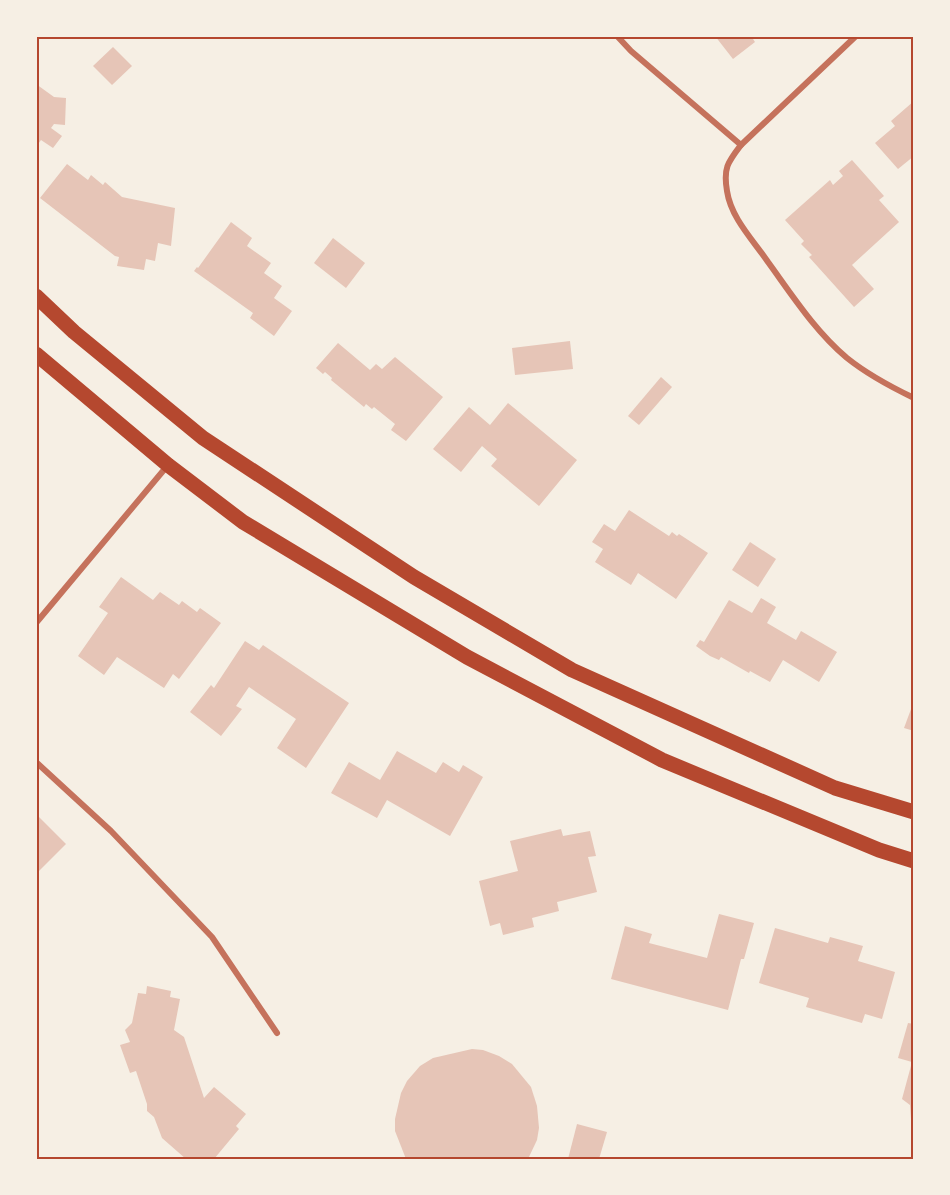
<svg xmlns="http://www.w3.org/2000/svg" width="950" height="1195" font-family="Raleway,sans-serif">
  <style>
    .building { fill: #e6c5b7 }
    .lines { fill: none; stroke-linecap: round; stroke-linejoin: round }
    .minor { stroke: #c5725c; stroke-width: 6 }
    .primary { stroke: #b5482f; stroke-width: 15 }
    .neatline { fill: none; stroke: #b5482f; stroke-width: 2 }
  </style>
  <rect width="100%" height="100%" fill="#f6efe4"/>
  <!-- building -->
  <g class="building">
    <path d="M 715,36 L 751,36 L 755,42 L 733,59 Z"/>
    <path d="M 113,47 L 132,66 L 112,85 L 93,66 Z"/>
    <path d="M 36,84 L 54,97 L 66,98 L 65,125 L 54,124 L 51,128 L 62,136 L 53,148 L 41,140 L 36,147 Z"/>
    <path d="M 914,101 L 914,156 L 898,169 L 875,143 L 895,126 L 891,121 Z"/>
    <path d="M 852,160 L 884,196 L 879,200 L 899,222 L 852,265 L 874,289 L 854,307 L 809,257 L 812,255 L 801,244 L 804,241 L 785,220 L 830,180 L 833,185 L 843,176 L 839,171 Z"/>
    <path d="M 67,164 L 88,180 L 91,175 L 103,185 L 105,182 L 122,197 L 175,208 L 171,246 L 158,243 L 155,261 L 146,259 L 144,270 L 117,266 L 119,257 L 115,256 L 40,198 Z"/>
    <path d="M 231,222 L 252,238 L 247,246 L 271,263 L 264,273 L 282,286 L 274,298 L 292,311 L 274,336 L 250,318 L 253,313 L 194,271 L 197,267 L 198,268 Z"/>
    <path d="M 333,238 L 365,263 L 346,288 L 314,263 Z"/>
    <path d="M 570,341 L 573,369 L 515,375 L 512,348 Z"/>
    <path d="M 338,343 L 370,370 L 376,364 L 382,369 L 395,357 L 443,397 L 406,441 L 391,430 L 395,424 L 374,407 L 372,409 L 366,404 L 364,407 L 331,380 L 332,378 L 325,372 L 323,374 L 316,368 Z"/>
    <path d="M 661,377 L 672,387 L 639,425 L 628,416 Z"/>
    <path d="M 508,403 L 577,460 L 539,506 L 491,466 L 497,459 L 482,446 L 461,472 L 433,449 L 469,407 L 490,425 Z"/>
    <path d="M 629,510 L 669,536 L 672,532 L 677,536 L 679,534 L 708,553 L 676,599 L 638,573 L 631,585 L 595,562 L 603,549 L 592,542 L 604,524 L 615,531 Z"/>
    <path d="M 750,542 L 776,559 L 758,587 L 732,570 Z"/>
    <path d="M 121,577 L 153,600 L 160,592 L 179,605 L 182,601 L 197,612 L 200,608 L 221,623 L 179,679 L 173,674 L 164,688 L 117,657 L 104,675 L 78,656 L 108,613 L 99,607 Z"/>
    <path d="M 761,598 L 776,607 L 767,623 L 796,640 L 801,631 L 837,652 L 819,682 L 783,660 L 770,682 L 750,671 L 749,673 L 721,657 L 719,660 L 710,656 L 696,646 L 700,640 L 704,642 L 729,600 L 752,613 Z"/>
    <path d="M 245,641 L 259,650 L 263,645 L 349,703 L 306,768 L 277,748 L 296,719 L 249,687 L 236,706 L 242,709 L 221,736 L 190,712 L 211,685 L 214,688 Z"/>
    <path d="M 914,701 L 914,731 L 904,728 Z"/>
    <path d="M 397,751 L 436,773 L 443,762 L 459,772 L 463,765 L 483,777 L 450,836 L 387,800 L 377,818 L 331,793 L 349,762 L 380,780 Z"/>
    <path d="M 36,814 L 66,844 L 36,874 Z"/>
    <path d="M 561,829 L 563,836 L 590,831 L 596,856 L 588,857 L 597,892 L 557,902 L 559,911 L 532,918 L 534,927 L 503,935 L 500,923 L 490,926 L 479,881 L 518,871 L 510,841 Z"/>
    <path d="M 719,914 L 754,923 L 744,959 L 741,959 L 728,1010 L 611,979 L 625,926 L 652,934 L 649,943 L 707,958 Z"/>
    <path d="M 775,928 L 828,943 L 830,937 L 863,946 L 858,961 L 895,972 L 882,1019 L 865,1014 L 862,1023 L 806,1007 L 809,998 L 759,983 Z"/>
    <path d="M 147,986 L 171,991 L 170,997 L 180,999 L 174,1030 L 184,1037 L 204,1098 L 214,1087 L 246,1114 L 236,1126 L 239,1129 L 214,1159 L 186,1159 L 162,1138 L 154,1117 L 147,1111 L 147,1104 L 136,1071 L 130,1073 L 120,1045 L 130,1042 L 125,1030 L 132,1023 L 138,993 L 146,994 Z"/>
    <path d="M 908,1023 L 914,1024 L 914,1121 L 911,1119 L 910,1105 L 902,1099 L 912,1062 L 898,1058 Z"/>
    <path d="M 472,1049 L 483,1050 L 499,1056 L 512,1064 L 531,1087 L 537,1106 L 539,1128 L 537,1140 L 528,1159 L 406,1159 L 395,1131 L 395,1119 L 401,1093 L 407,1081 L 420,1066 L 433,1058 Z"/>
    <path d="M 577,1124 L 607,1132 L 599,1159 L 568,1159 Z"/>
  </g>
  <g class="lines">
    <!-- minor -->
    <g class="minor">
      <path d="M 617,36 L 631,51 L 741,145 L 856,36"/>
      <path d="M 741,145 C 728,162 723,168 727,191 C 731,218 753,240 768,262 C 792,295 815,331 847,358 C 867,374 891,387 914,398"/>
      <path d="M 36,623 L 168,465"/>
      <path d="M 36,762 L 111,831 L 212,937 L 277,1033"/>
    </g>
    <!-- primary -->
    <g class="primary">
      <path d="M 36,296 L 74,332 L 203,438 L 414,577 L 572,670 L 835,788 L 914,812"/>
      <path d="M 36,354 L 168,465 L 243,522 L 467,657 L 662,760 L 879,850 L 914,861"/>
    </g>
  </g>
  <!-- border -->
  <rect width="950" height="1195" fill="none" stroke="#f6efe4" stroke-width="75"/>
  <rect x="38" y="38" width="874" height="1120" class="neatline"/>
</svg>
